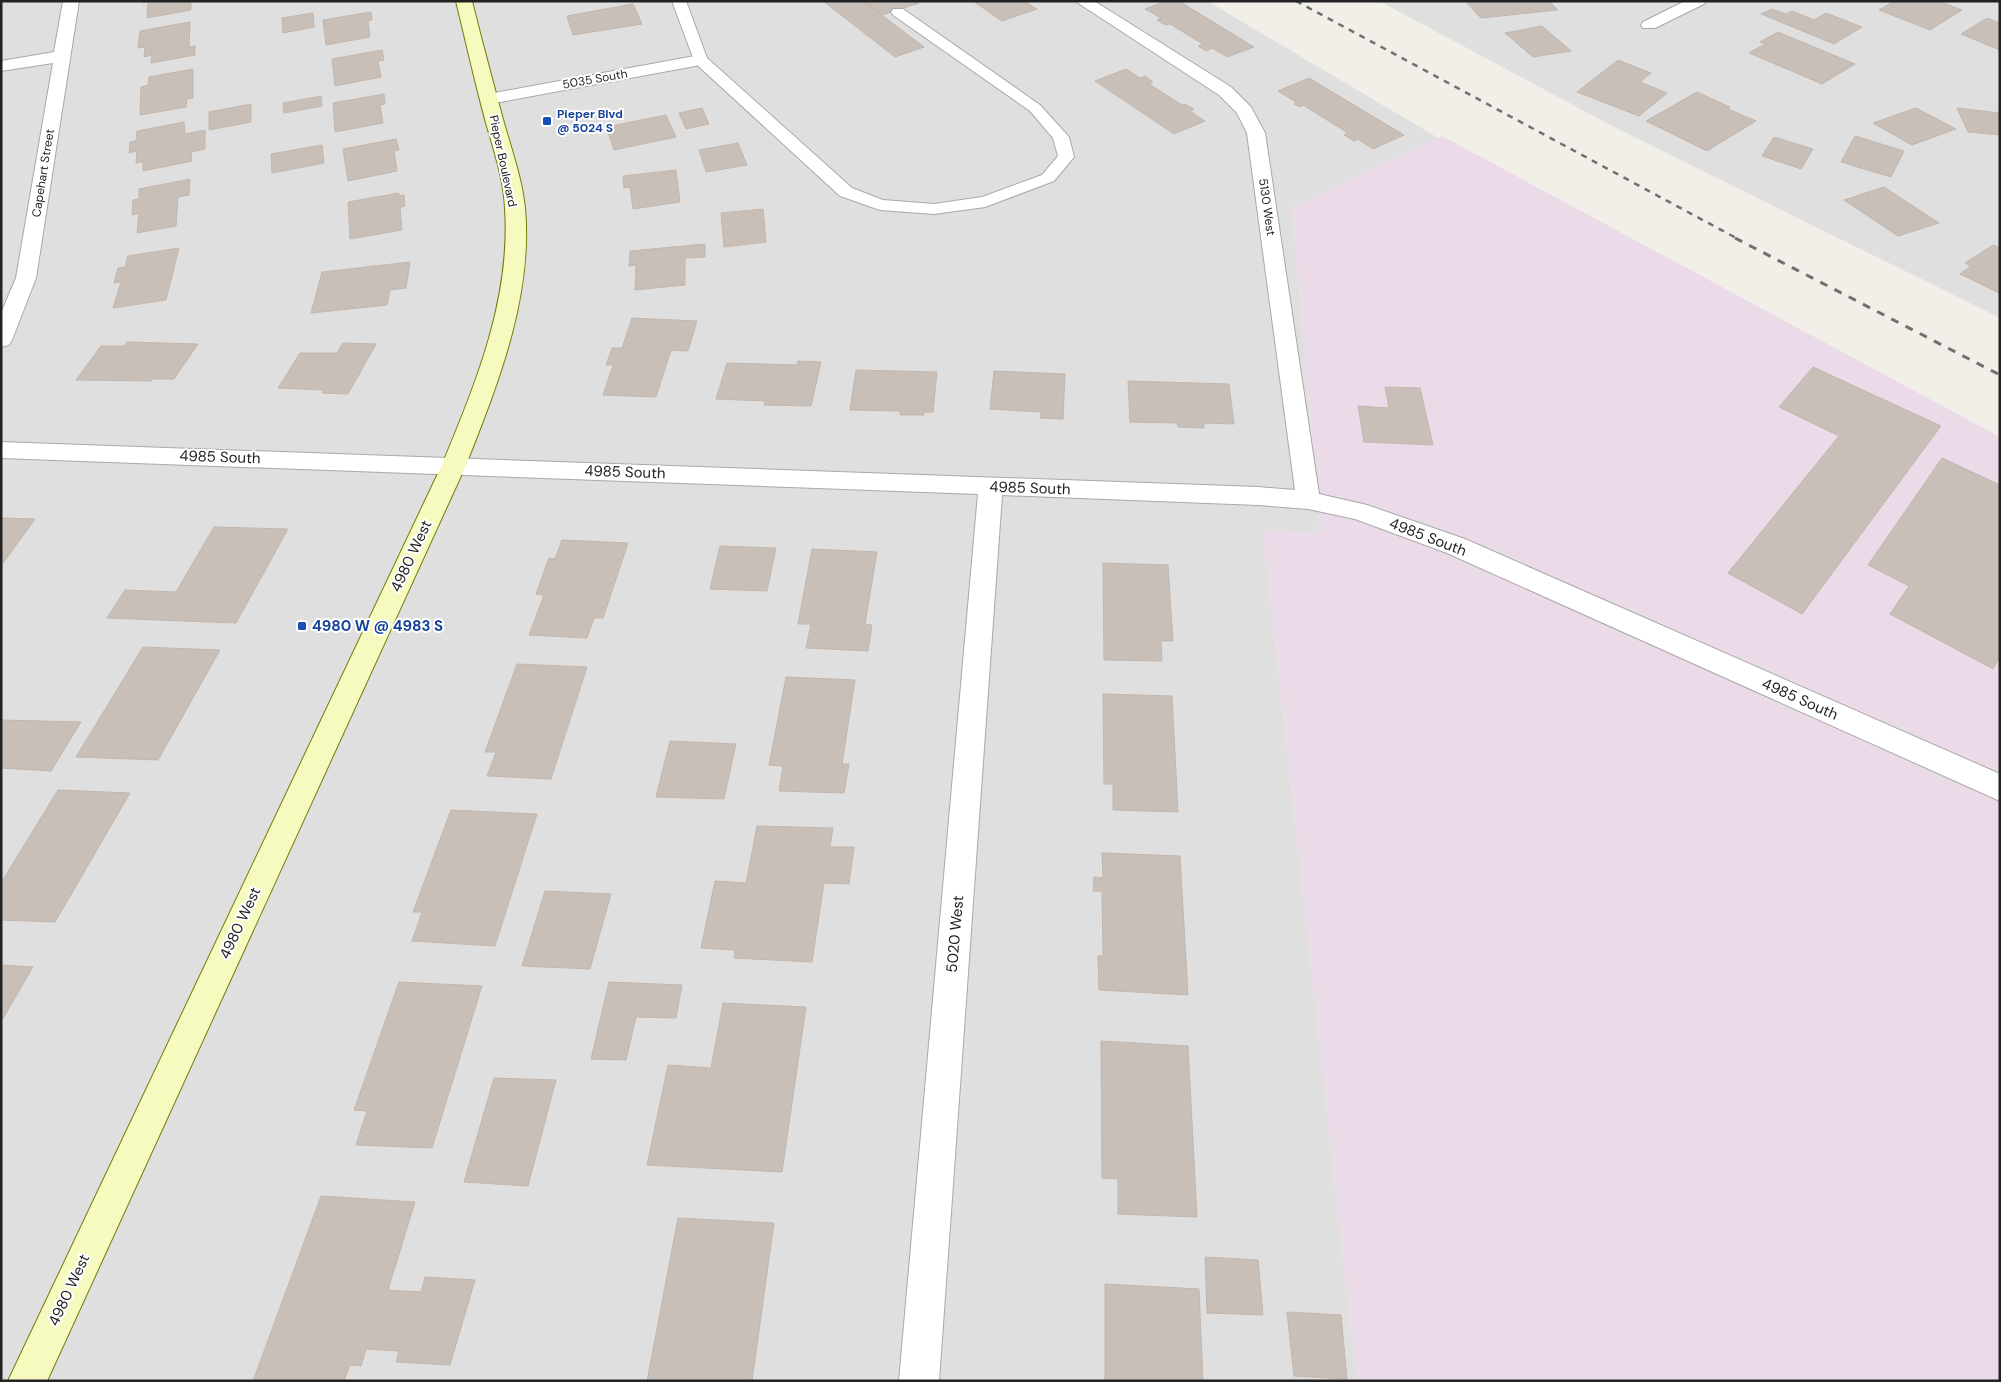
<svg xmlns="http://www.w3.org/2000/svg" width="2001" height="1382" font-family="'DM Sans',sans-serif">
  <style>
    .residential { fill: #e0dfdf }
    .industrial { fill: #ebdbe8 }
    .building { fill: #c7bfb8; stroke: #c4b6ab }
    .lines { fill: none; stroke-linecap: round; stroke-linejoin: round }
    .lane-casing { stroke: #a9a9a9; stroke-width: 2 }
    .street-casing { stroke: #a9a9a9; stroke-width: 2 }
    .secondary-casing { stroke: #707d05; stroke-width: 2 }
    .lane { fill: #fff; fill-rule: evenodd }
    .street { fill: #fff; fill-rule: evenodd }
    .secondary { fill: #f7fabf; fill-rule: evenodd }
    .rail-far1 { stroke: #707070; stroke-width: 2.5; stroke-dasharray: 6 6; stroke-linecap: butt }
    .rail { stroke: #707070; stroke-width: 3; stroke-dasharray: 8 8; stroke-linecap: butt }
    .transit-dot { fill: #1a4fb4; stroke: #fff; stroke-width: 2 }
    .labels { text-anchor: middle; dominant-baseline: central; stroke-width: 4; stroke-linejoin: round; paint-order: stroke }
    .far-street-label { font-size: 12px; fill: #222; stroke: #fff }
    .far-transit-label { font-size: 12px; font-weight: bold; fill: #164399; stroke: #fff; text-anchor: start }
    .street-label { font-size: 15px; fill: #222; stroke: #fff }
    .transit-label { font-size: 15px; font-weight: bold; fill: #164399; stroke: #fff; text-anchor: start }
  </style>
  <rect width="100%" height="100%" fill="#f2efe9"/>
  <!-- residential -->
  <g class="residential">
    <path d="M 1,1 L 1207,1 L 1440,139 L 1292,207 L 1320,533 L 1263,531 L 1357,1381 L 1,1381 Z"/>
    <path d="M 1379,1 L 2000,1 L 2000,318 L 1618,129 Z"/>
  </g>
  <!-- industrial -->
  <path class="industrial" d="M 1442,136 L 2000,437 L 2000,1381 L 1357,1381 L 1263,531 L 1320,533 L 1292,207 Z"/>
  <!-- building -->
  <g class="building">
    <path d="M 143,1 L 191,1 L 191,10 L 147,18 L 148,2 L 143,3 Z"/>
    <path d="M 823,1 L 863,1 L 924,47 L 895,57 Z"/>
    <path d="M 863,1 L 916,1 L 919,3 L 882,15 Z"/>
    <path d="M 973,1 L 1024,1 L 1037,9 L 1002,21 Z"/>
    <path d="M 1166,1 L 1179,1 L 1254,47 L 1227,57 L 1212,48 L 1206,51 L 1198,46 L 1203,44 L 1170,24 L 1165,25 L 1157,20 L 1161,18 L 1145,9 Z"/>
    <path d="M 1465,1 L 1549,1 L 1558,10 L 1481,18 Z"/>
    <path d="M 1894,1 L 1939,1 L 1962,10 L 1930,30 L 1879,10 Z"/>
    <path d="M 633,4 L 642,24 L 573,35 L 567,16 Z"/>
    <path d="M 1772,9 L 1786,14 L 1792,11 L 1814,20 L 1826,13 L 1862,27 L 1834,44 L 1761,14 Z"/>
    <path d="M 371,12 L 372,20 L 368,21 L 370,37 L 326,45 L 323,20 Z"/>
    <path d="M 313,13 L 314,27 L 283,33 L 282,18 Z"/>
    <path d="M 1987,18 L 2000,23 L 2000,50 L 1961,34 Z"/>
    <path d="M 190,22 L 189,47 L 195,46 L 195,55 L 151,63 L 152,55 L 144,57 L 145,47 L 138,48 L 140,31 Z"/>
    <path d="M 1542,26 L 1571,51 L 1533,57 L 1505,33 Z"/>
    <path d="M 1778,32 L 1855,64 L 1822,84 L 1749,53 L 1761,46 L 1767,45 L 1760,42 Z"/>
    <path d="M 382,50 L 384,60 L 378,61 L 381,77 L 335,86 L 332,59 Z"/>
    <path d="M 1618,60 L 1651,73 L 1640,82 L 1667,93 L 1639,116 L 1577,92 Z"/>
    <path d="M 193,69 L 193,98 L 187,99 L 186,107 L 140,115 L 141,87 L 148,85 L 149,77 Z"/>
    <path d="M 1126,69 L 1140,78 L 1145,76 L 1153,82 L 1149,84 L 1182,105 L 1185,104 L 1194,109 L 1190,111 L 1205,121 L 1174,134 L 1095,81 Z"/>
    <path d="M 1309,78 L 1404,135 L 1373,149 L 1358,139 L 1354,141 L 1344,135 L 1348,133 L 1303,105 L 1300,107 L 1294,104 L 1297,103 L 1278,91 Z"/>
    <path d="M 1697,92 L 1730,107 L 1728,109 L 1756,121 L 1707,151 L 1646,121 Z"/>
    <path d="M 384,94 L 385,104 L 380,105 L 383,123 L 335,132 L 333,103 Z"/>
    <path d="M 321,96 L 322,106 L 284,113 L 283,103 Z"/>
    <path d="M 251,104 L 251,122 L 209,130 L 209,112 Z"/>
    <path d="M 702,108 L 709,124 L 686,129 L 679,113 Z"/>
    <path d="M 1916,108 L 1956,129 L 1912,145 L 1873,123 Z"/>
    <path d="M 1957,108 L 2000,113 L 2000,135 L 1968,132 Z"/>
    <path d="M 666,115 L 676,137 L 614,150 L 606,127 Z"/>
    <path d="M 184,122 L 185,134 L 205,130 L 205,149 L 191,152 L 192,161 L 143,171 L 143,162 L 136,163 L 137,151 L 129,153 L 130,142 L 136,141 L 137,131 Z"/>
    <path d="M 1855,136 L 1904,151 L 1891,177 L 1841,162 Z"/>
    <path d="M 1774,137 L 1813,149 L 1801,169 L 1762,156 Z"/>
    <path d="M 396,139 L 399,150 L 394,151 L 397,171 L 348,181 L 343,149 Z"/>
    <path d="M 738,143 L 747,165 L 706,172 L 699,150 Z"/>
    <path d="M 322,145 L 324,163 L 272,173 L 271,154 Z"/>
    <path d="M 676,170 L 680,202 L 633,209 L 630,187 L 624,188 L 623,176 Z"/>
    <path d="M 190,179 L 189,195 L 178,197 L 176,226 L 137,233 L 139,213 L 132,215 L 133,200 L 139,199 L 139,189 Z"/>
    <path d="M 1884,187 L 1939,223 L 1898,236 L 1844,200 Z"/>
    <path d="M 399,193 L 399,196 L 404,195 L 405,206 L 400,207 L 402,230 L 350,239 L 348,202 Z"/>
    <path d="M 763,209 L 766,242 L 724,247 L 721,213 Z"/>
    <path d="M 705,244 L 705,257 L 685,258 L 685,285 L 635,290 L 636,265 L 629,266 L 630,251 Z"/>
    <path d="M 1993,245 L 2000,248 L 1999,293 L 1960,274 L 1971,266 L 1965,263 Z"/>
    <path d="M 179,248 L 166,300 L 113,308 L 121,282 L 114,283 L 118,268 L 125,267 L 128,256 Z"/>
    <path d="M 410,262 L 406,288 L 390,290 L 387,305 L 311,313 L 322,272 Z"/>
    <path d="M 632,318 L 697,321 L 688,351 L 671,350 L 656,397 L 603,395 L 613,365 L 606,365 L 612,348 L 622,348 Z"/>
    <path d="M 127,342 L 198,344 L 174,379 L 152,379 L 151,381 L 76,380 L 101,346 L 124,346 Z"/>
    <path d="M 343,343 L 376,344 L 348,394 L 322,393 L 324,390 L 278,388 L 300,353 L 337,353 Z"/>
    <path d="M 798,361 L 821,362 L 811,406 L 764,405 L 765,401 L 716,399 L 727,363 L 797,365 Z"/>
    <path d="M 1813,367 L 1941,426 L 1802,614 L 1728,573 L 1839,436 L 1779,407 Z"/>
    <path d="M 856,370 L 937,372 L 933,412 L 924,412 L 924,415 L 900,415 L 900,411 L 850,410 Z"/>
    <path d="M 994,371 L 1065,374 L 1063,419 L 1040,418 L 1041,412 L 990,409 Z"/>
    <path d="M 1128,381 L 1229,384 L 1234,424 L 1204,423 L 1204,428 L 1178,427 L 1177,423 L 1130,422 Z"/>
    <path d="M 1385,387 L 1420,388 L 1433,445 L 1364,442 L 1358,406 L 1389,408 Z"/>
    <path d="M 1942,458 L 2000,485 L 2000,657 L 1993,669 L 1890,614 L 1909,586 L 1868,565 Z"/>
    <path d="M 1,518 L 35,519 L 1,566 Z"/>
    <path d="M 214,527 L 288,529 L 236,623 L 107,618 L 125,590 L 176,592 Z"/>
    <path d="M 562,540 L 628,543 L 603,618 L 594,618 L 587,638 L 529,635 L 544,595 L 536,594 L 549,558 L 555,559 Z"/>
    <path d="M 720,546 L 776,548 L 767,591 L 710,589 Z"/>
    <path d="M 812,549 L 877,552 L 865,624 L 872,625 L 868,651 L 806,648 L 811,624 L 798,624 Z"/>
    <path d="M 1103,563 L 1168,565 L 1173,641 L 1161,641 L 1162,661 L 1104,660 Z"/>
    <path d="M 143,647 L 220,650 L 158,760 L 76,757 Z"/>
    <path d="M 517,664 L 587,667 L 551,779 L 487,776 L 496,752 L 485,752 Z"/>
    <path d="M 786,677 L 855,680 L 842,764 L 849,764 L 844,793 L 779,791 L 783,766 L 769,765 Z"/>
    <path d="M 1103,694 L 1172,696 L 1178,812 L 1113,810 L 1113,784 L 1104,784 Z"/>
    <path d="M 1,720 L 81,722 L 51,771 L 1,768 Z"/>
    <path d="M 670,741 L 736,744 L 724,799 L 656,797 Z"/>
    <path d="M 58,790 L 130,793 L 55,922 L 1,920 L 1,899 L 5,893 L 1,893 L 1,883 Z"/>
    <path d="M 451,810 L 537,814 L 495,946 L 412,941 L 422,912 L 413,912 Z"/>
    <path d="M 757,826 L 833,828 L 830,847 L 854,847 L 849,884 L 824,883 L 812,962 L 734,958 L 735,950 L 701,948 L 715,881 L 746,883 Z"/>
    <path d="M 1102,853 L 1180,856 L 1188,995 L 1099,990 L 1098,956 L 1103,956 L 1102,891 L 1093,891 L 1094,877 L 1103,878 Z"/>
    <path d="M 545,891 L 611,894 L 590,969 L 522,966 Z"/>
    <path d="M 1,965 L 33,967 L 1,1022 Z"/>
    <path d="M 399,982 L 482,986 L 432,1148 L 356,1145 L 367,1111 L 354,1110 Z"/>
    <path d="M 609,982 L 682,985 L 676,1018 L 636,1017 L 626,1060 L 591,1059 Z"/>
    <path d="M 723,1003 L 806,1007 L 782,1172 L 647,1165 L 668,1065 L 711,1068 Z"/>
    <path d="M 1101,1041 L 1188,1046 L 1197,1217 L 1118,1214 L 1118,1179 L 1102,1178 Z"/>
    <path d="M 494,1078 L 556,1080 L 528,1186 L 464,1182 Z"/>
    <path d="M 321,1196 L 415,1202 L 388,1290 L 421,1292 L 425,1277 L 475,1280 L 450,1365 L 396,1362 L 399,1351 L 366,1349 L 361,1366 L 350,1365 L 344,1381 L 253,1381 Z"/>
    <path d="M 678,1218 L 774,1223 L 752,1381 L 647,1381 Z"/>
    <path d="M 1205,1257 L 1258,1260 L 1263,1315 L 1207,1313 Z"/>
    <path d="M 1105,1284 L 1199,1289 L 1203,1381 L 1105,1381 Z"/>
    <path d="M 1287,1312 L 1341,1315 L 1347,1379 L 1294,1376 Z"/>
  </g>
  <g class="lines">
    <defs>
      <path id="lane" d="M 672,1 L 686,1 L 707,58 L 852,188 L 883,200 L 934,204 L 982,197 L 1042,175 L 1058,156 L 1053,138 L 1030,111 L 893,15 L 891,12 L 893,9 L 903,9 L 1040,105 L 1069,137 L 1074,157 L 1054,181 L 985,207 L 934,214 L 880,210 L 840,196 L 695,63 Z"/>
      <g id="street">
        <path d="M 63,1 L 79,1 L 36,278 L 12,340 L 9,345 L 1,347 L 1,313 L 16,278 L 53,63 L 1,71 L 1,61 L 54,52 Z"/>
        <path d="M 1075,1 L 1094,1 L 1231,87 L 1251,107 L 1265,133 L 1319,494 L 1367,505 L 1465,539 L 2000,774 L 2000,801 L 1447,553 L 1355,519 L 1308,509 L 1258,505 L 1002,495 L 939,1381 L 899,1381 L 978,494 L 1,458 L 1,442 L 1258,487 L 1295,490 L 1247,133 L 1237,113 L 1219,95 Z"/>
        <path d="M 1685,1 L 1706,1 L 1704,4 L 1655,28 L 1643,28 L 1641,25 L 1643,22 Z"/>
        <path d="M 700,55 L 706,56 L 708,60 L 706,64 L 489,104 L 483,103 L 480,99 L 483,95 L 489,94 Z"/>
      </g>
      <path id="secondary" d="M 456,1 L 472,1 C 482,42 493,82 504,123 C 512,151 522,179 525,208 C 533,297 498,383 466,465 L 47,1381 L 8,1381 L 442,465 C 476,383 511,299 505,209 C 504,180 494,151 486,123 C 475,83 466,42 456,1 Z"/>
    </defs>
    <!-- lane casing -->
    <use href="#lane" class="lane-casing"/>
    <!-- street casing -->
    <use href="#street" class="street-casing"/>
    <!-- secondary casing -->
    <use href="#secondary" class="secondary-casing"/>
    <!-- lane -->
    <use href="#lane" class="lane"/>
    <!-- street -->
    <use href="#street" class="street"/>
    <!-- secondary -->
    <use href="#secondary" class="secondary"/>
    <!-- rail-far1 -->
    <path class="rail-far1" d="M 1296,1 L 1738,239"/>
    <!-- rail -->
    <path class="rail" d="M 1735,238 L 2000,375"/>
  </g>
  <!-- markers -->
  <g class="transit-dot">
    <rect x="542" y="116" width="10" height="10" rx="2.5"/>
    <rect x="297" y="621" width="10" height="10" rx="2.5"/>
  </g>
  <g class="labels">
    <!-- far-street labels -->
    <g class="far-street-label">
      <text transform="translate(595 79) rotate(-10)">5035 South</text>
      <text transform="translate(503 161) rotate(78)">Pieper Boulevard</text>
      <text transform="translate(43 173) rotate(-81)">Capehart Street</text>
      <text transform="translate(1267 207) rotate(82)">5130 West</text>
    </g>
    <!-- far-transit labels -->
    <g class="far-transit-label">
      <text x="557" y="114">Pieper Blvd<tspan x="557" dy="14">@ 5024 S</tspan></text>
    </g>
    <!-- street labels -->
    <g class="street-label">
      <text transform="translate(220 457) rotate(2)">4985 South</text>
      <text transform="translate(625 472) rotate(2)">4985 South</text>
      <text transform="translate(1030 488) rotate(2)">4985 South</text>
      <text transform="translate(1428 537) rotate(21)">4985 South</text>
      <text transform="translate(411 556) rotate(-65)">4980 West</text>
      <text transform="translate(1800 699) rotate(24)">4985 South</text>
      <text transform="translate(240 923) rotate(-65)">4980 West</text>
      <text transform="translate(955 934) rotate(-85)">5020 West</text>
      <text transform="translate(69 1290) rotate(-65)">4980 West</text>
    </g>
    <!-- transit labels -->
    <g class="transit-label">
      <text x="312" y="626">4980 W @ 4983 S</text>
    </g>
  </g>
  <!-- border -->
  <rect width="2001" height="1382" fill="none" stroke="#222222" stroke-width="5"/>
</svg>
